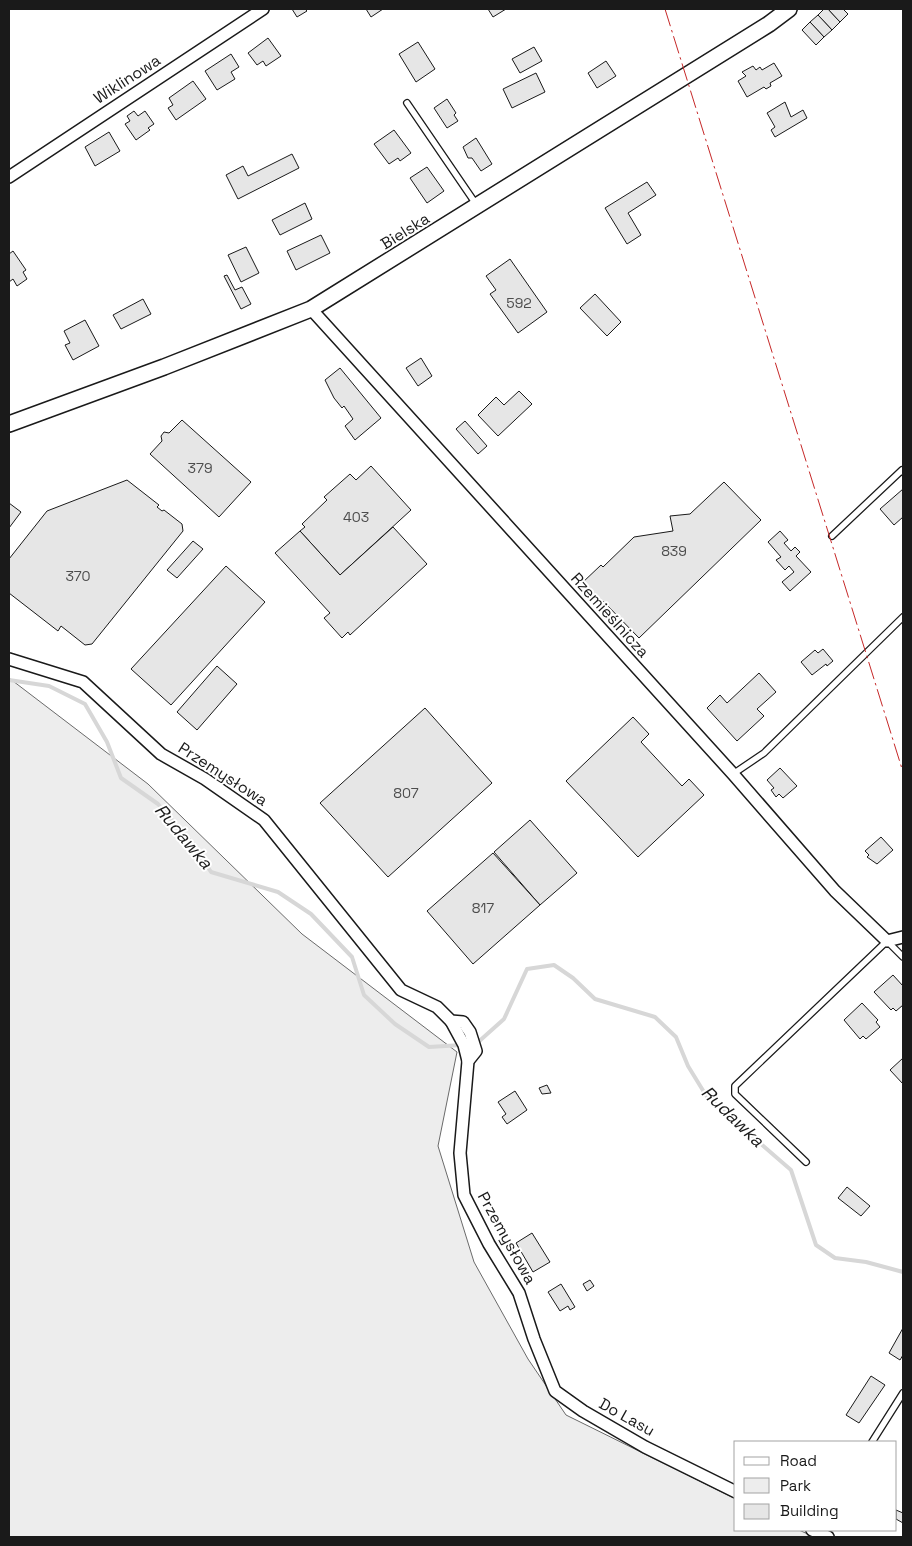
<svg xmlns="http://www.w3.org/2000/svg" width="912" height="1546" font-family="'Space Grotesk',sans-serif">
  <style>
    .green { fill: #ededed; stroke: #6a6a6a }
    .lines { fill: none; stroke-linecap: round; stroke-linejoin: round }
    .stream { stroke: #d7d7d7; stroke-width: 4 }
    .building { fill: #e6e6e6; stroke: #1a1a1a }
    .service-casing { stroke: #1a1a1a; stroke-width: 8 }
    .minor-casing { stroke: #1a1a1a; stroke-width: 14 }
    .tertiary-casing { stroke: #1a1a1a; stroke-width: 18 }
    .service { stroke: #fff; stroke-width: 5.5 }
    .minor { stroke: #fff; stroke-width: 11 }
    .tertiary { stroke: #fff; stroke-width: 15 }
    .power { stroke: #c62828; stroke-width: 1; stroke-dasharray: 18 4 2.5 4; stroke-linecap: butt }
    .labels { text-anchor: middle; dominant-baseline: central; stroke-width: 4; stroke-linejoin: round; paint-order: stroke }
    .number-label { font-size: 14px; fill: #4d4d4d }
    .street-label { font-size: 16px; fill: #1a1a1a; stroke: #fff }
    .water-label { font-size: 18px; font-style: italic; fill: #1a1a1a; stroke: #fff }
  </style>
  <rect width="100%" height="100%" fill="#fff"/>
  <!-- green -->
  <path class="green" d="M 9,678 L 148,784 L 302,934 L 457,1052 L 438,1146 L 474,1262 L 528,1359 L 566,1415 L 736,1499 L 736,1530 L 799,1530 L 814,1537 L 9,1537 Z"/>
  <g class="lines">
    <!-- stream -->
    <g class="stream">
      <path d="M 9,680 L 49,686 L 85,704 L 107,742 L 121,778 L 158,804 L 193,844 L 211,872 L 278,892 L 311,914 L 352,957 L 364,995 L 395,1024 L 429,1047 L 462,1045"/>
      <path d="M 476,1044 L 504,1019 L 527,969 L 554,965 L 573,978 L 595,999 L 655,1017 L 676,1037 L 688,1066 L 707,1097 L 791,1170 L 816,1245 L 835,1258 L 866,1262 L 903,1272"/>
    </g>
  </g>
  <!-- building -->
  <g class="building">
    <path d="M 292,9 L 305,9 L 307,11 L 297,17 Z"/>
    <path d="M 366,9 L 383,9 L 371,17 Z"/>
    <path d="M 488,9 L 506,9 L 493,17 Z"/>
    <path d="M 824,9 L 828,9 L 840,22 L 832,30 L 818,15 Z"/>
    <path d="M 828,9 L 843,9 L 848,14 L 840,22 Z"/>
    <path d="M 818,15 L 832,30 L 824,37 L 810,22 Z"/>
    <path d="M 810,22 L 824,37 L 816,45 L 802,30 Z"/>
    <path d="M 268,38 L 281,56 L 266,66 L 263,61 L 257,65 L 248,53 Z"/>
    <path d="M 418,42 L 435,69 L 416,82 L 399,54 Z"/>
    <path d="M 534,47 L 542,61 L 520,73 L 512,59 Z"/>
    <path d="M 231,54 L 239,67 L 231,72 L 235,79 L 217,90 L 205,71 Z"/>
    <path d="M 606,61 L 616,76 L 597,88 L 588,73 Z"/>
    <path d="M 774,63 L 782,76 L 770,83 L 771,86 L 766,89 L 764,87 L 747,97 L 738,81 L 746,76 L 742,72 L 753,66 L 756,70 L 760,67 L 762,70 Z"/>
    <path d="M 536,73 L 545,92 L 512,108 L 503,89 Z"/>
    <path d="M 193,81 L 206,99 L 176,120 L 168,108 L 173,105 L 169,98 Z"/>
    <path d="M 447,99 L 456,113 L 454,115 L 458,121 L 447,128 L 434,108 Z"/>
    <path d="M 785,102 L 791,117 L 803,110 L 807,118 L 775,137 L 771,130 L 775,127 L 767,113 Z"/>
    <path d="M 134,111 L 138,116 L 145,111 L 154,124 L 148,128 L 150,130 L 136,140 L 125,124 L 130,121 L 127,116 Z"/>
    <path d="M 394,130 L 411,153 L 400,161 L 398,158 L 389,164 L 374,144 Z"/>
    <path d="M 109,132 L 120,151 L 95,166 L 85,147 Z"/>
    <path d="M 476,138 L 492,164 L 481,171 L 472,158 L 468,158 L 463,147 Z"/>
    <path d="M 292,154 L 299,168 L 238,199 L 226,175 L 243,166 L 248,176 Z"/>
    <path d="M 427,167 L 444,191 L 427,203 L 410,178 Z"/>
    <path d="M 647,182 L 656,195 L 628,213 L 641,235 L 627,244 L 605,208 Z"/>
    <path d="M 305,203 L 312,219 L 280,235 L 272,220 Z"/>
    <path d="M 321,235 L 330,253 L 296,270 L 287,251 Z"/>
    <path d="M 246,247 L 259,273 L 241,282 L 228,255 Z"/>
    <path d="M 13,251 L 26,270 L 23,272 L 27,279 L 17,286 L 13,279 L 9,282 L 9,254 Z"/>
    <path d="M 510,259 L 547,312 L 518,333 L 490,294 L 496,290 L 486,276 Z"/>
    <path d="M 227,275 L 235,290 L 242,287 L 251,304 L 241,309 L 224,276 Z"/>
    <path d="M 595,294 L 621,322 L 607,336 L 580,308 Z"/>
    <path d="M 143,299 L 151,314 L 121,329 L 113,315 Z"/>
    <path d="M 85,320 L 99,346 L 73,360 L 65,345 L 70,343 L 64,331 Z"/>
    <path d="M 421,358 L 432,376 L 418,386 L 406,368 Z"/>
    <path d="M 340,368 L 381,418 L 355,440 L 345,426 L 353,419 L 344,406 L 342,408 L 334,398 L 325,380 Z"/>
    <path d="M 519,391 L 532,404 L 498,436 L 478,415 L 496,397 L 504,405 Z"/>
    <path d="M 182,420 L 251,482 L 219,517 L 150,454 L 162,441 L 161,436 L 164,432 L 169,433 Z"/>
    <path d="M 465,421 L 487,446 L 478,454 L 456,429 Z"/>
    <path d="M 371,466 L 411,510 L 340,575 L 300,531 L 305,527 L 302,524 L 327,500 L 324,497 L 350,474 L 356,480 Z"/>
    <path d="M 127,480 L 159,505 L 157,507 L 162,511 L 164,510 L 182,524 L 183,531 L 92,644 L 85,645 L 61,626 L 58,631 L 9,593 L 9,559 L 47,511 Z"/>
    <path d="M 724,482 L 761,520 L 639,638 L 603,601 L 600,603 L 582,583 L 601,565 L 603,567 L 634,537 L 673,531 L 670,516 L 690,514 Z"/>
    <path d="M 903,489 L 903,517 L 894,525 L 880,509 Z"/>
    <path d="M 9,503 L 21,512 L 9,528 Z"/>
    <path d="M 393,527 L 427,564 L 350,635 L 348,632 L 342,638 L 324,618 L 330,613 L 275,553 L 300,531 L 340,575 Z"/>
    <path d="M 780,531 L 788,540 L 784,543 L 791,551 L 795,547 L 800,552 L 796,556 L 811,572 L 790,591 L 782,582 L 794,572 L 789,566 L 785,570 L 776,560 L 781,557 L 768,542 Z"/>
    <path d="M 193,541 L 203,549 L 177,578 L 167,570 Z"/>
    <path d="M 226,566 L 265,602 L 171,705 L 131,669 Z"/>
    <path d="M 823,649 L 833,661 L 827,666 L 826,664 L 812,675 L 801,662 L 815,650 L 818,653 Z"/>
    <path d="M 217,666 L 237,684 L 197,730 L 177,712 Z"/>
    <path d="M 759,673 L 776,692 L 757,709 L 764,716 L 737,741 L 707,708 L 720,695 L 727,703 Z"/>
    <path d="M 425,708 L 492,783 L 388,877 L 320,803 Z"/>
    <path d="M 633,717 L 649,734 L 641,742 L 682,786 L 689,779 L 704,795 L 638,857 L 566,781 Z"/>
    <path d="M 780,768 L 797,786 L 783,798 L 779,794 L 776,797 L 771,790 L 774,788 L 767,780 Z"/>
    <path d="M 530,820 L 577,873 L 540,905 L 494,852 Z"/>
    <path d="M 881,837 L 893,850 L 877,864 L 867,857 L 869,855 L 865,851 Z"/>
    <path d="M 493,853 L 540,905 L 473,964 L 427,911 Z"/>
    <path d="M 893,975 L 903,986 L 903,1005 L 896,1011 L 893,1008 L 891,1010 L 874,992 Z"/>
    <path d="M 862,1003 L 878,1020 L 876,1022 L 880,1027 L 866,1039 L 863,1036 L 860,1039 L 844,1020 Z"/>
    <path d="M 903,1058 L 903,1084 L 890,1070 Z"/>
    <path d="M 547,1085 L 551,1093 L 542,1094 L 539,1088 Z"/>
    <path d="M 515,1091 L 527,1110 L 507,1124 L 502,1117 L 506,1114 L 498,1102 Z"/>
    <path d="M 847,1187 L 870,1206 L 861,1216 L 838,1198 Z"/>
    <path d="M 532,1233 L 550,1262 L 533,1272 L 516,1243 Z"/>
    <path d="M 590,1280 L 594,1286 L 587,1291 L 583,1284 Z"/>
    <path d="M 561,1284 L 575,1307 L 570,1310 L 568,1306 L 560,1311 L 548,1292 Z"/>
    <path d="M 903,1328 L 903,1355 L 900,1360 L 889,1353 Z"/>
    <path d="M 871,1376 L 885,1385 L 859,1423 L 846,1415 Z"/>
    <path d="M 896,1510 L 903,1513 L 903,1523 L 896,1519 Z"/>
  </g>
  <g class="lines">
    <defs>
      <g id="service">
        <path d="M 407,103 L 476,204"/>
        <path d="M 832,536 L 902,470 L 903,472"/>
        <path d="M 733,774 L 764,753 L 903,617"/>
        <path d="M 806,1162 L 735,1094 L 735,1086 L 887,941 L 903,957"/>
        <path d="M 872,1442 L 903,1393"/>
      </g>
      <g id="minor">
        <path d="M 9,177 L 263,9"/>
        <path d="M 311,309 L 733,774 L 835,891 L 887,941 L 903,937"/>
        <path d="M 9,659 L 83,682 L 161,754 L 205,779 L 264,820 L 401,990 L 437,1007 L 451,1021 L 463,1022 L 470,1032 L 476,1051 L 468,1061 L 460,1153 L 464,1195 L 489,1244 L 519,1293 L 534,1339 L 555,1391 L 583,1411 L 645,1447 L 736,1492"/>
        <path d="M 451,1021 L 464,1045 L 468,1061"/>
        <path d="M 812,1530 L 828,1537"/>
      </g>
      <path id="tertiary" d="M 9,424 L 164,367 L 311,309 L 769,24 L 789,9"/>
    </defs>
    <!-- service casing -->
    <use href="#service" class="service-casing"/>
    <!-- minor casing -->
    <use href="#minor" class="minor-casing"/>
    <!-- tertiary casing -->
    <use href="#tertiary" class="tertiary-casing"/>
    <!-- service -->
    <use href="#service" class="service"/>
    <!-- minor -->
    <use href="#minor" class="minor"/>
    <!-- tertiary -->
    <use href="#tertiary" class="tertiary"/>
    <!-- power -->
    <path class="power" d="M 665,9 L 903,772"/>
  </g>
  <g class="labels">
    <!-- number labels -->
    <g class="number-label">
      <text x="519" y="303">592</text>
      <text x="200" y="468">379</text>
      <text x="356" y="517">403</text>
      <text x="674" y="551">839</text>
      <text x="78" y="576">370</text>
      <text x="406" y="793">807</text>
      <text x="483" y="908">817</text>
    </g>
    <!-- street labels -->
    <g class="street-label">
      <text transform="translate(127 79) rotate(-33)">Wiklinowa</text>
      <text transform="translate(405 231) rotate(-32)">Bielska</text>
      <text transform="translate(610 615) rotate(48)">Rzemieślnicza</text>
      <text transform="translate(223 774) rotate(33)">Przemysłowa</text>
      <text transform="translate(507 1238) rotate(61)">Przemysłowa</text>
      <text transform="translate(627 1417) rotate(29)">Do Lasu</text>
    </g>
    <!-- water labels -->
    <g class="water-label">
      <text transform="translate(184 836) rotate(50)">Rudawka</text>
      <text transform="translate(733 1116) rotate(44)">Rudawka</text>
    </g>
  </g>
  <!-- border -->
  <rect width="912" height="1546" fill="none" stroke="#1a1a1a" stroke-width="20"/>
  <!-- legend -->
  <rect x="734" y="1441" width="162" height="90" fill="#ffffff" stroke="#a3a3a3"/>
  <rect x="744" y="1457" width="25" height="8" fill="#ffffff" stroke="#a3a3a3"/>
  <text x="780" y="1466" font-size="15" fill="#1a1a1a">Road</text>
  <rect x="744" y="1478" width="25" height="15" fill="#ededed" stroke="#a3a3a3"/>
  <text x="780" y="1491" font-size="15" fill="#1a1a1a">Park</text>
  <rect x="744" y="1504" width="25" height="15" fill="#e6e6e6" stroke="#a3a3a3"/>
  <text x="780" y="1516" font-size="15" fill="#1a1a1a">Building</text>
</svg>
